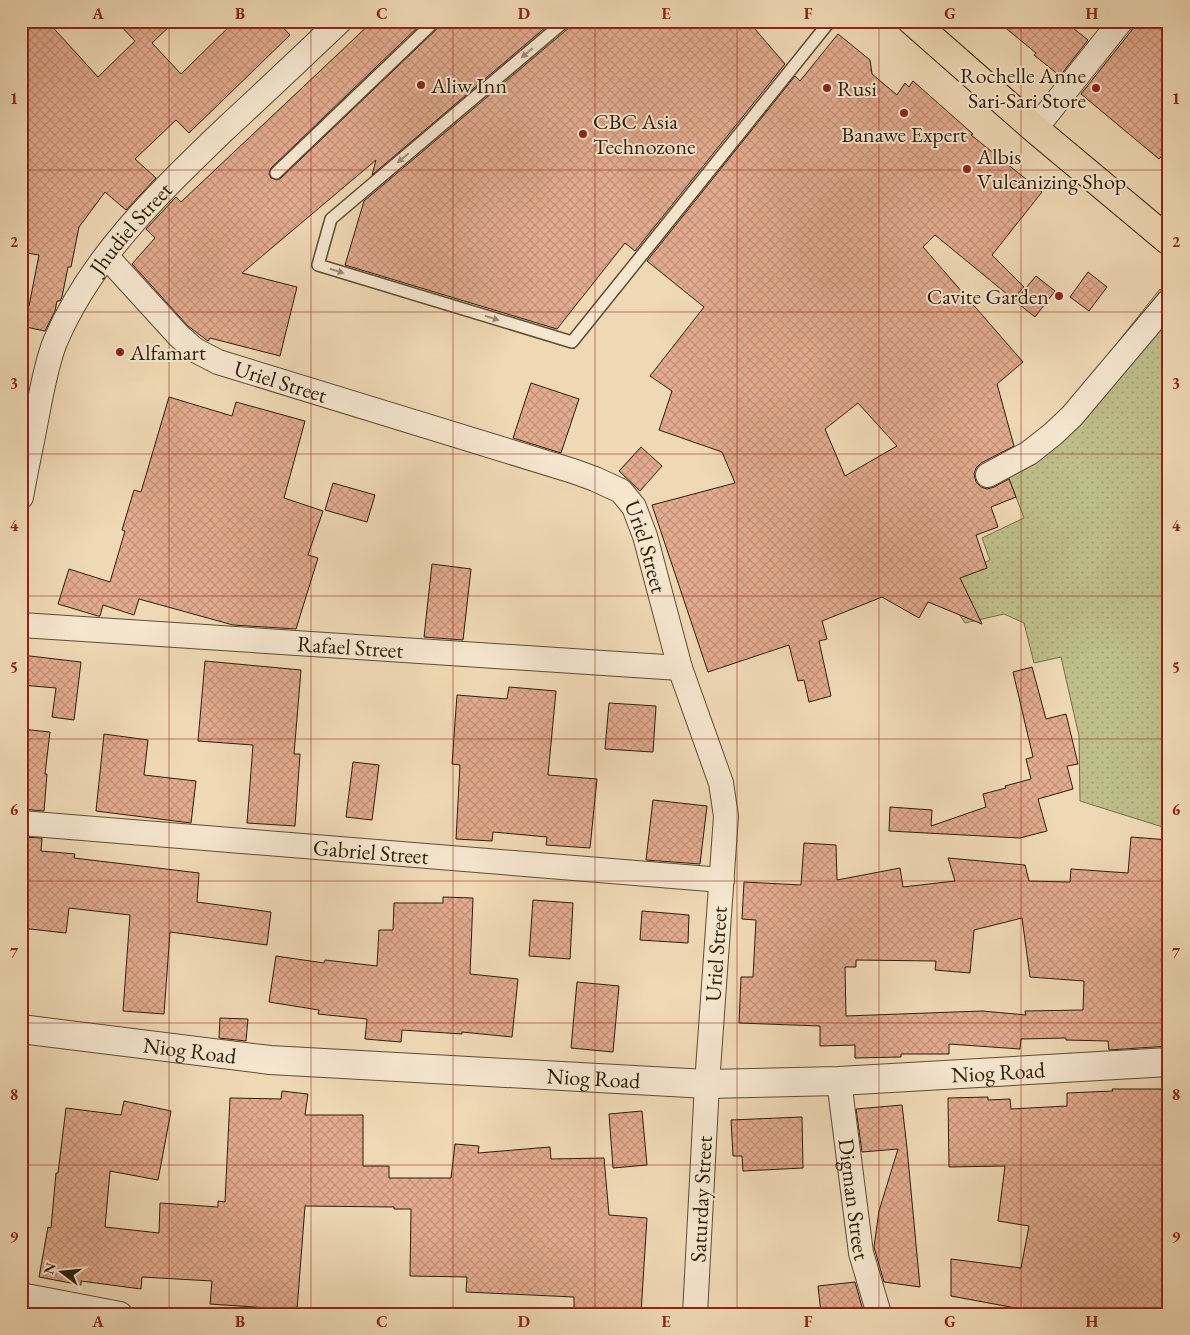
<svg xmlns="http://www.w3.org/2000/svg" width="1190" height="1335" font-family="'EB Garamond',serif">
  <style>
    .grass { fill: url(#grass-dots); stroke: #766e49 }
    .building { fill: url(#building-cross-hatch); stroke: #2d1d08; fill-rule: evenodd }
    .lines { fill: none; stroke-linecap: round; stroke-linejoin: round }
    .service-casing { stroke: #5e4c33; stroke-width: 14 }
    .minor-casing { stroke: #5e4c33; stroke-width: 26 }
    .tertiary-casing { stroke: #5e4c33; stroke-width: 30 }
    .trunk-casing { stroke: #2d1d08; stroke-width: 30 }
    .service { stroke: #f5e6cf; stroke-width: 11 }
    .minor { stroke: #f5e6cf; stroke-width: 24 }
    .tertiary { stroke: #f5e6cf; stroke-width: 28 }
    .trunk { stroke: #efd9b5; stroke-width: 28 }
    .oneway { fill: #9b8c75 }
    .grid { fill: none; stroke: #8f2418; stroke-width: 1; stroke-opacity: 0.55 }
    .poi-dot { fill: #8f2418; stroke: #f5e6cf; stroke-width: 2 }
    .labels { text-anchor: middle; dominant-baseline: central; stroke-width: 4; stroke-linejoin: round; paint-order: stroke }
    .poi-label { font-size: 22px; fill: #2d1d08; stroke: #f5e6cf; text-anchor: start }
    .street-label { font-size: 22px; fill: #2d1d08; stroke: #f5e6cf }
    .neatline { fill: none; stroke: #8f2418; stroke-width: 2 }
    .grid-label { font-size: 16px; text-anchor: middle; font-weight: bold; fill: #8f2418 }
  </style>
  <defs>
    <pattern id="grass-dots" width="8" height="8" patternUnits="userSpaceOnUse" patternTransform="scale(1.25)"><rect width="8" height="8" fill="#bebe8a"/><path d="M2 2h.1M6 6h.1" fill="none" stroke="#a4a376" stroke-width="1.8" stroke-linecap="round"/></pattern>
    <pattern id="building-cross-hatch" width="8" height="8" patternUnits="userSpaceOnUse" patternTransform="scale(1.25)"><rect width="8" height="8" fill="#e2aa8e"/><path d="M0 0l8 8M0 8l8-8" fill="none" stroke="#c29279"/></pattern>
  </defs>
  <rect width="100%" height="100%" fill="#efd9b5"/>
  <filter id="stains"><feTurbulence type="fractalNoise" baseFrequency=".004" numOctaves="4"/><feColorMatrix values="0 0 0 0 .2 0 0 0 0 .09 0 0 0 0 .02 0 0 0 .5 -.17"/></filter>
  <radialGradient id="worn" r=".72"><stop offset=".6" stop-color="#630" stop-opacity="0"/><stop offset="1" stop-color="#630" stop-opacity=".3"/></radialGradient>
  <!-- grass -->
  <path class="grass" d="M 1160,289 L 1169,298 L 1169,829 L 1080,801 L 1079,736 L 1061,657 L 1034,663 L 1024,623 L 1004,614 L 965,623 L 953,605 L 944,581 L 990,560 L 982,538 L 1024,518 L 1006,471 L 1067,406 Z"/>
  <!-- building -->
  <g class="building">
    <path d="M 21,21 L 47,21 L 98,77 L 135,41 L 116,21 L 175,21 L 152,43 L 181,74 L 235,21 L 277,21 L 290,35 L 189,133 L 176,120 L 135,159 L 156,178 L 126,210 L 105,192 L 79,227 L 71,267 L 68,267 L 62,297 L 60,301 L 57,301 L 55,311 L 45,331 L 21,326 L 21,304 L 29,306 L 39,255 L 21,252 Z"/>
    <path d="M 373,21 L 424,21 L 271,168 L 269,174 L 271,178 L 277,180 L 281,178 L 440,26 L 442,21 L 553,21 L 372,175 L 376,160 L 242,273 L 297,287 L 280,356 L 210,338 L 208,341 L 188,326 L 132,264 L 155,238 L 146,229 L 176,197 L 181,202 Z"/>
    <path d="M 572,21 L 748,21 L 785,64 L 635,251 L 625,243 L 557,329 L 345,265 L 364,201 L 570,27 Z"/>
    <path d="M 997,21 L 1064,21 L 1088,40 L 1060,76 L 1034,55 L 1036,53 Z"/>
    <path d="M 1134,21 L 1169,21 L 1169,147 L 1159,159 L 1081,94 L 1132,30 Z"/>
    <path d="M 838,34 L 870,60 L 872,74 L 897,95 L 905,83 L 909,87 L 913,81 L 973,134 L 971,135 L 1042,192 L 992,255 L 1024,287 L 1013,299 L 935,235 L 923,247 L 1023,362 L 997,384 L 1014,446 L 981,463 L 976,468 L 974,474 L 976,482 L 981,487 L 987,489 L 994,487 L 1009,479 L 1016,497 L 991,507 L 998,527 L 976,535 L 987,568 L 960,578 L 982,624 L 928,602 L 919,618 L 882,597 L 822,621 L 827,639 L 819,641 L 831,696 L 809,702 L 804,680 L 798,681 L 789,645 L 708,672 L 652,505 L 735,483 L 722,452 L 659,430 L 672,391 L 650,376 L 704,307 L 647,261 L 795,76 L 800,81 ZM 858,403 L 897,446 L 845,476 L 825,429 Z"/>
    <path d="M 1088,272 L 1107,287 L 1089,311 L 1070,297 Z"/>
    <path d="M 1036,276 L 1055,291 L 1035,317 L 1015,301 Z"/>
    <path d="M 531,383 L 579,399 L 561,453 L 513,438 Z"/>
    <path d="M 169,397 L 232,416 L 236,402 L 305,421 L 284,498 L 323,511 L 308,555 L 318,558 L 296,629 L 233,625 L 139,599 L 134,615 L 103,605 L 100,616 L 98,616 L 58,604 L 69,569 L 110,582 L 125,531 L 122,530 L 134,490 L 141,492 Z"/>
    <path d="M 641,447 L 662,466 L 640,491 L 619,471 Z"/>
    <path d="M 333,483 L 375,495 L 367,522 L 325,510 Z"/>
    <path d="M 432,564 L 471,569 L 463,640 L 424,637 Z"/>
    <path d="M 21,655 L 81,662 L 74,720 L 52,717 L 56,688 L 21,685 Z"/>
    <path d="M 205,661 L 301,670 L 294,754 L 300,754 L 295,826 L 247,823 L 253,745 L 198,741 Z"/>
    <path d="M 1032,667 L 1046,719 L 1066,714 L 1078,764 L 1067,766 L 1073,789 L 1038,799 L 1047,831 L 1020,838 L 889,831 L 890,807 L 932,810 L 931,826 L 986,807 L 983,794 L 1006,788 L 1005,786 L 1031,779 L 1026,759 L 1033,757 L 1013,672 Z"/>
    <path d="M 509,687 L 556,691 L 548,775 L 597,779 L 590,848 L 546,845 L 547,837 L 493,832 L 492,841 L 456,839 L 460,765 L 452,764 L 457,695 L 507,699 Z"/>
    <path d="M 609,703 L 656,706 L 653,752 L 605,749 Z"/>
    <path d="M 21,729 L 50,732 L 45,774 L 47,774 L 44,811 L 21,809 Z"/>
    <path d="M 104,734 L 148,740 L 144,775 L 196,781 L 191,823 L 96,811 Z"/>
    <path d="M 353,762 L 379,765 L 372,820 L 346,817 Z"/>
    <path d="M 653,800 L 707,806 L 700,864 L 646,860 Z"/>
    <path d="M 21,837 L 42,838 L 41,851 L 75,854 L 74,858 L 199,873 L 197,902 L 271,912 L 267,945 L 170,932 L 164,1014 L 123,1011 L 130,915 L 69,908 L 66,933 L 21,928 Z"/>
    <path d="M 1131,837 L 1169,840 L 1169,1046 L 1109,1050 L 1108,1041 L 1066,1040 L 1066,1038 L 1021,1039 L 1020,1049 L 949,1044 L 949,1054 L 901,1054 L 901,1057 L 855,1058 L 855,1045 L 820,1046 L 820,1026 L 739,1023 L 741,977 L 753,977 L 756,920 L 742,919 L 744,882 L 801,885 L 804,843 L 836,845 L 837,880 L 900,868 L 903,887 L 955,881 L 948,858 L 1025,865 L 1029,881 L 1070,882 L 1071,869 L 1128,873 ZM 1022,918 L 1030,977 L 1084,981 L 1083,1010 L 1025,1011 L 1026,1015 L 982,1011 L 846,1016 L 845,967 L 856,967 L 856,960 L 936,961 L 935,970 L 970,973 L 974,930 Z"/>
    <path d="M 443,897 L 473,898 L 470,974 L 518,979 L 512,1037 L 462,1032 L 462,1034 L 402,1030 L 401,1042 L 365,1039 L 367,1019 L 318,1014 L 319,1010 L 269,1002 L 276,956 L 324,963 L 325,960 L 377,966 L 379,930 L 393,930 L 394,903 L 443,903 Z"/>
    <path d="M 533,900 L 573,903 L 570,959 L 529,956 Z"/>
    <path d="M 642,911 L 689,915 L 688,943 L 640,940 Z"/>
    <path d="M 577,982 L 619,986 L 613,1052 L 571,1048 Z"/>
    <path d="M 220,1018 L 248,1019 L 246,1041 L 219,1038 Z"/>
    <path d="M 1112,1089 L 1169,1089 L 1169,1314 L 1048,1314 L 951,1296 L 951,1259 L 1021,1268 L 1029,1226 L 998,1221 L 1005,1166 L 949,1167 L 948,1098 L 988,1097 L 988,1100 L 1010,1099 L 1011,1109 L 1067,1106 L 1067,1093 L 1113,1091 Z"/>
    <path d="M 282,1091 L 308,1094 L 305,1115 L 363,1115 L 363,1166 L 389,1166 L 389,1178 L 451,1178 L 455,1144 L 479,1146 L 478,1153 L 550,1147 L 551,1159 L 604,1158 L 609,1215 L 647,1218 L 641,1313 L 605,1311 L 605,1314 L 574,1314 L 574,1297 L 466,1292 L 467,1277 L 410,1276 L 411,1209 L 394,1209 L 394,1207 L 305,1206 L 297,1310 L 210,1304 L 212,1281 L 142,1277 L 141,1289 L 81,1281 L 81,1285 L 39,1277 L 48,1227 L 51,1228 L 56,1173 L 58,1173 L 66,1108 L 121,1115 L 124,1101 L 171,1111 L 158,1180 L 110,1171 L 105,1227 L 159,1233 L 160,1203 L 218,1207 L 218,1201 L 225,1202 L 230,1098 L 281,1099 Z"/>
    <path d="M 902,1105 L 907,1148 L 920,1287 L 884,1282 L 874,1247 L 879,1211 L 898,1149 L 862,1152 L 856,1109 Z"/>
    <path d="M 642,1111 L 647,1165 L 613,1168 L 609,1114 Z"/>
    <path d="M 802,1117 L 803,1168 L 743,1171 L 742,1156 L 733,1156 L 731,1120 Z"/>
    <path d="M 855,1282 L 864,1314 L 821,1314 L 818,1286 Z"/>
  </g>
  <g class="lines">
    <defs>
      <g id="service">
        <path d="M 565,21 L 331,219 L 318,265 L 572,342 L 830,21"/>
        <path d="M 276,173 L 435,21"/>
      </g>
      <g id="minor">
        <path d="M 1035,129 L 1121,21"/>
        <path id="s1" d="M 106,256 L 179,336 L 195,350 L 218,362 L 573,471 L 595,479 L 621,491 L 634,507 L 645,536 L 680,668 L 721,783 L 726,816 L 707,1084 L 695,1314"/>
        <path d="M 988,475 L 1029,453 L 1053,434 L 1072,416 L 1169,301"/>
        <path id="s2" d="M 21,497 C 26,469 32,442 37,415 C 42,390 46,365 55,342 C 91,257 159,193 224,130 C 263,94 301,58 340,21"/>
        <path id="s3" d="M 21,625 L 680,668"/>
        <path id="s4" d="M 21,823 L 722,880"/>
        <path id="s5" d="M 839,1081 L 861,1253 L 879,1314"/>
        <path d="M 21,1295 L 120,1314"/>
      </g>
      <g id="tertiary">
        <path id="s6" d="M 21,1029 L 270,1060 L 707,1084 L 839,1081 L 1169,1062"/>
      </g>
      <path id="trunk" d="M 912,21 L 1035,129 L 1169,241"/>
    </defs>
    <!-- service casing -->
    <use href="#service" class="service-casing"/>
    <!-- minor casing -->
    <use href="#minor" class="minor-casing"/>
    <!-- tertiary casing -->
    <use href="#tertiary" class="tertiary-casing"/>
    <!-- trunk casing -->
    <use href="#trunk" class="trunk-casing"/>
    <!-- service -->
    <use href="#service" class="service"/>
    <!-- minor -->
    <use href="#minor" class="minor"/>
    <!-- tertiary -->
    <use href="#tertiary" class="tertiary"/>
    <!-- trunk -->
    <use href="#trunk" class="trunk"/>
  </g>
  <!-- one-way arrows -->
  <defs><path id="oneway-solid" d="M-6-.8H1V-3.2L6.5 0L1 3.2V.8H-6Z" transform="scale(1.25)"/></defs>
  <g class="oneway">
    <use href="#oneway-solid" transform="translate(527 53) rotate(140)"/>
    <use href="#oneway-solid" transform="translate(403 158) rotate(140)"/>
    <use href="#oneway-solid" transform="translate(337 271) rotate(17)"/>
    <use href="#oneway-solid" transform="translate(492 318) rotate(17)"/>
  </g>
  <!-- grid -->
  <path class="grid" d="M 169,21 L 169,1314M 311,21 L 311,1314M 453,21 L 453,1314M 595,21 L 595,1314M 737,21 L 737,1314M 879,21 L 879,1314M 1021,21 L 1021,1314M 21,170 L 1169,170M 21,312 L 1169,312M 21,454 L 1169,454M 21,596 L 1169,596M 21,739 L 1169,739M 21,881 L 1169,881M 21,1023 L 1169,1023M 21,1165 L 1169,1165"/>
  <!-- markers -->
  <g class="poi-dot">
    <circle cx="421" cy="85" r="5"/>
    <circle cx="827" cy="88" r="5"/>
    <circle cx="1096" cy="88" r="5"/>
    <circle cx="904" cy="113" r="5"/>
    <circle cx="583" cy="134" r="5"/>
    <circle cx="967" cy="169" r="5"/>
    <circle cx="1059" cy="296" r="5"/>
    <circle cx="120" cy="352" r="5"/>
  </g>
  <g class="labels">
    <!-- poi labels -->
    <g class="poi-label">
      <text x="1086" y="75" text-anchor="end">Rochelle Anne<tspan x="1086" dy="25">Sari-Sari Store</tspan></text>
      <text x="431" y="85">Aliw Inn</text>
      <text x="837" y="88">Rusi</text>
      <text x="593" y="121">CBC Asia<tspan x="593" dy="25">Technozone</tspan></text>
      <text x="904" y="134" text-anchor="middle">Banawe Expert</text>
      <text x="977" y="156">Albis<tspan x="977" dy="25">Vulcanizing Shop</tspan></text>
      <text x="1049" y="296" text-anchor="end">Cavite Garden</text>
      <text x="130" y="352">Alfamart</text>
    </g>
    <!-- street labels -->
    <g class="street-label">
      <text stroke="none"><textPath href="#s2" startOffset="296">Jhudiel Street</textPath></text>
      <text stroke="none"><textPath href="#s1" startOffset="221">Uriel Street</textPath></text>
      <text stroke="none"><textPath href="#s1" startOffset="641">Uriel Street</textPath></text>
      <text stroke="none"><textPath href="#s3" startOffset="330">Rafael Street</textPath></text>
      <text stroke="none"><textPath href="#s4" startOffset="351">Gabriel Street</textPath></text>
      <text transform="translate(716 954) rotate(-86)">Uriel Street</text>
      <text stroke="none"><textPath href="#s6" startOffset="170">Niog Road</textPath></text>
      <text stroke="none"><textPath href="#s6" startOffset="980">Niog Road</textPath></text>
      <text stroke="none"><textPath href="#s6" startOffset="575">Niog Road</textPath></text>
      <text stroke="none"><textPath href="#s5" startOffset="119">Digman Street</textPath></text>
      <text transform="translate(701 1199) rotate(-87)">Saturday Street</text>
    </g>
  </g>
  <!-- margin -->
  <rect width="1190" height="1335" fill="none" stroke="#efd9b5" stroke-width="55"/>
  <!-- north arrow -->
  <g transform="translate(62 1272) rotate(286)" stroke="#f5e6cf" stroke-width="4" paint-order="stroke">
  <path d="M0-4L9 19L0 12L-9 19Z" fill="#2d1d08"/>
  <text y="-8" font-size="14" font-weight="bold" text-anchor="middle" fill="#2d1d08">N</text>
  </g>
  <rect x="28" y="28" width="1134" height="1280" class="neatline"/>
  <g class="grid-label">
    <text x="98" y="19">A</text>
    <text x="240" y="19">B</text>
    <text x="382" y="19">C</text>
    <text x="524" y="19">D</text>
    <text x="666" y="19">E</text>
    <text x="808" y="19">F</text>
    <text x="950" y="19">G</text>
    <text x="1092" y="19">H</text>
    <text x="14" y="104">1</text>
    <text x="1176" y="104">1</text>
    <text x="14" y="247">2</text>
    <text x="1176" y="247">2</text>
    <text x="14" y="389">3</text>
    <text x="1176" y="389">3</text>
    <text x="14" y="531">4</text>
    <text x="1176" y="531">4</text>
    <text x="14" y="673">5</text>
    <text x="1176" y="673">5</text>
    <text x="14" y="815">6</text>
    <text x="1176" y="815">6</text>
    <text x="14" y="958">7</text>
    <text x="1176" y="958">7</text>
    <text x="14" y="1100">8</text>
    <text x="1176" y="1100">8</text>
    <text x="14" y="1242">9</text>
    <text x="1176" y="1242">9</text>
    <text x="98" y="1327">A</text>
    <text x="240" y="1327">B</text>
    <text x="382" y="1327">C</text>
    <text x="524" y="1327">D</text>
    <text x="666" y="1327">E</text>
    <text x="808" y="1327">F</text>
    <text x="950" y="1327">G</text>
    <text x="1092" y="1327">H</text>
  </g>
  <rect width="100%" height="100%" filter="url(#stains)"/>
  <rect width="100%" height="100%" fill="url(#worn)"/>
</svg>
